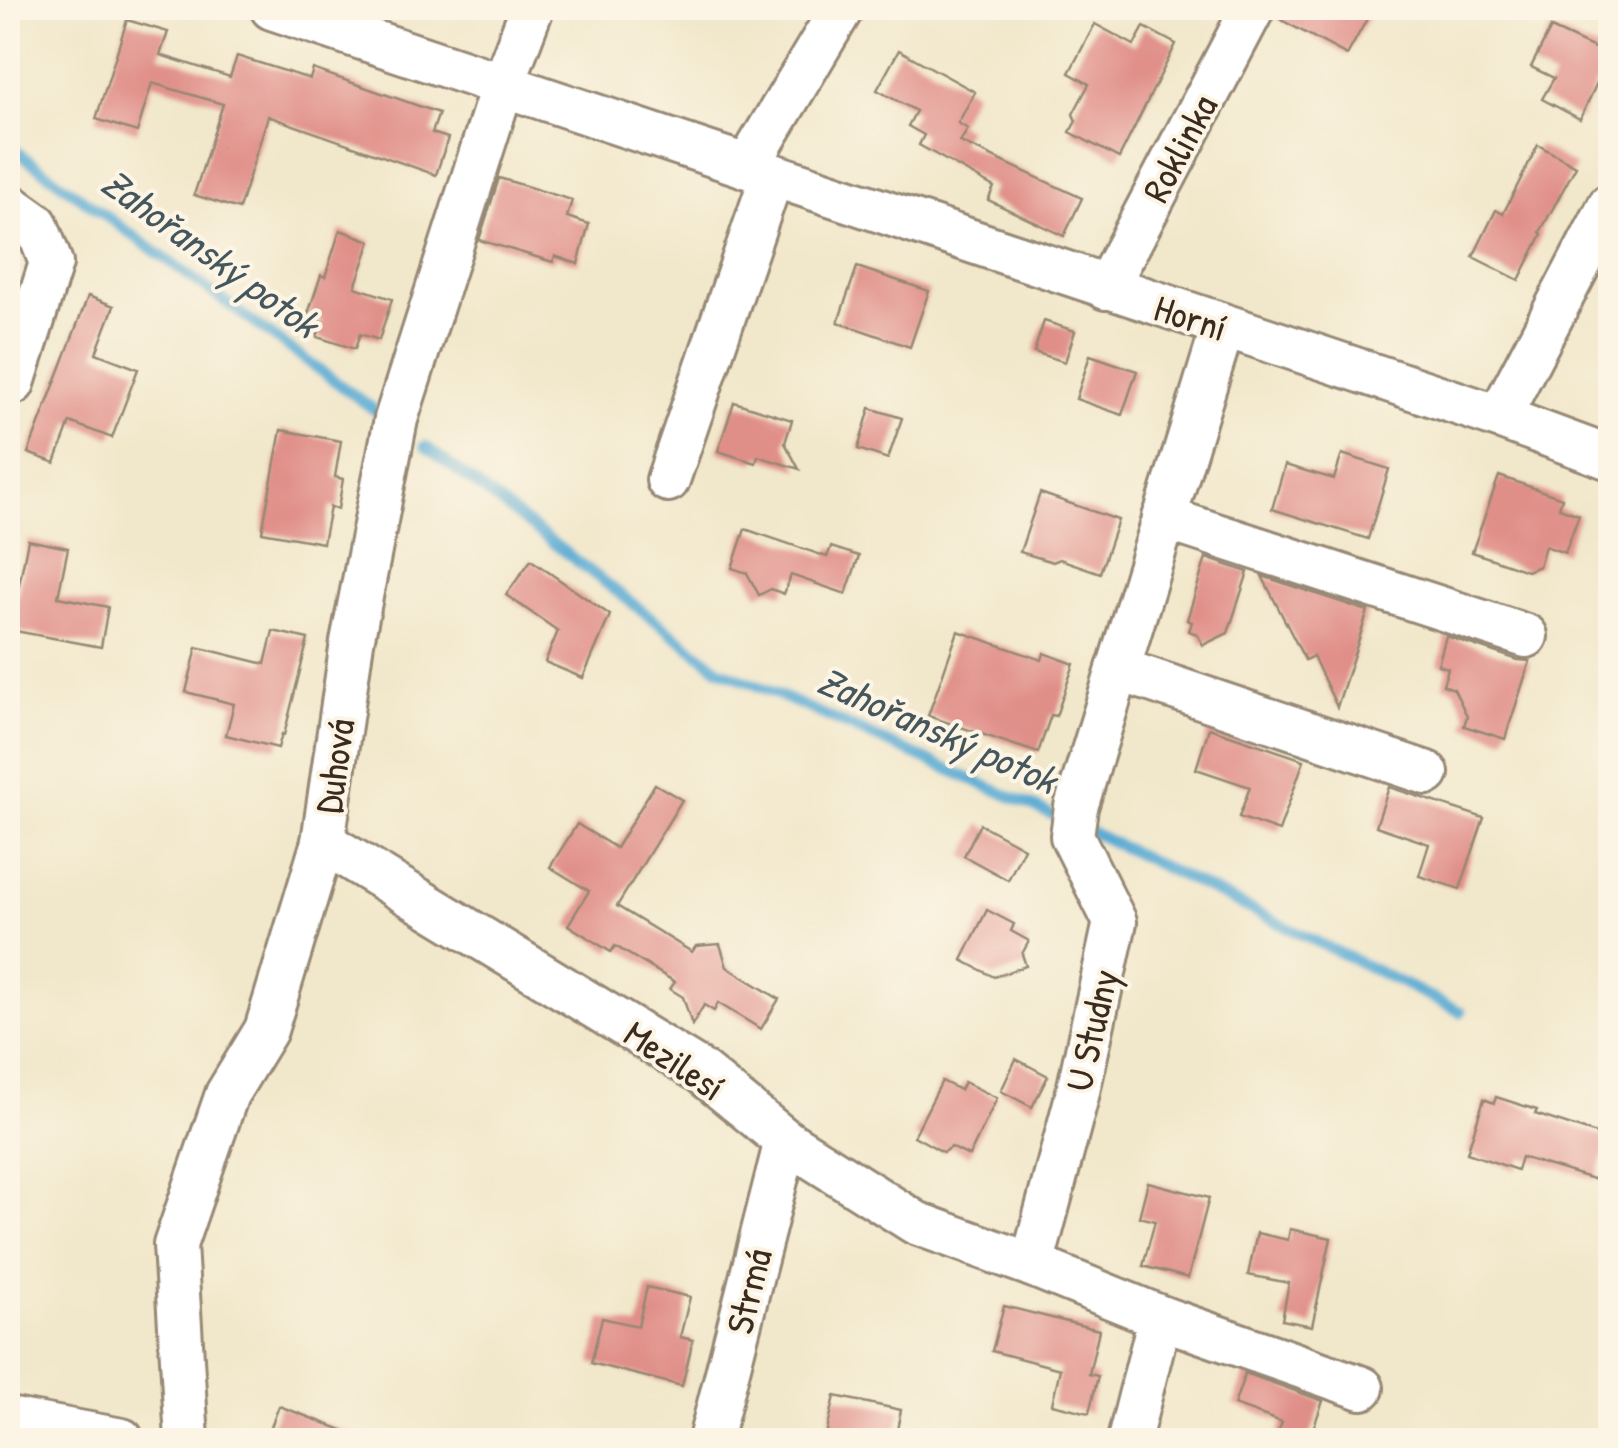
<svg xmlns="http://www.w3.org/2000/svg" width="1618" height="1448" font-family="'Patrick Hand',sans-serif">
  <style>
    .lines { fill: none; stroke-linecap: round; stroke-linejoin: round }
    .stream { stroke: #58aad3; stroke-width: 11 }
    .building { fill: #e08e88 }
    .street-casing { stroke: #968874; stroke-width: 48 }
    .street { stroke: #fff; stroke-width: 42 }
    .labels { text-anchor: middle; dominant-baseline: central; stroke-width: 8; stroke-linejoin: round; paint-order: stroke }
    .street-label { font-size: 38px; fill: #3b2a1e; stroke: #fcf5e5 }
    .water-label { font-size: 40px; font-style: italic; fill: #45575d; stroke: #fcf5e5 }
  </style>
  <rect width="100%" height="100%" fill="#fcf5e5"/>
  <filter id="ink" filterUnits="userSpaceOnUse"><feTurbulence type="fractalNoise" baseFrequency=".01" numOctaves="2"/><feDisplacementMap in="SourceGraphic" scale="20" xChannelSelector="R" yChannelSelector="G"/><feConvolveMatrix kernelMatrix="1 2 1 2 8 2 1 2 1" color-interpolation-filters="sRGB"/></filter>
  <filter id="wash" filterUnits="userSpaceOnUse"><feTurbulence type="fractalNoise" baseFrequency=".0048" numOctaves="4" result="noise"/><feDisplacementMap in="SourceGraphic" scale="40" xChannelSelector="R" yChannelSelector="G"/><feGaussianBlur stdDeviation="2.25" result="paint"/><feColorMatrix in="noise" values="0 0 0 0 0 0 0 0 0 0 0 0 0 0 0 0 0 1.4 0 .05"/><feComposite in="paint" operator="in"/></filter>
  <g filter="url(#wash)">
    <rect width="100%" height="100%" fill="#f1e7ca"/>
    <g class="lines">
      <!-- stream -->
      <g class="stream">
        <path d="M 8,145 L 376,411"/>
        <path d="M 425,446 L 719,669 L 1066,821"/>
        <path d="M 1083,828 L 1461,1012"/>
      </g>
    </g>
    <g id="blocks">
      <!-- building -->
      <g class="building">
        <path d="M 1278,8 L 1373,8 L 1347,55 L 1276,17 Z"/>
        <path d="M 127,20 L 168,32 L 160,55 L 230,77 L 237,56 L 310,79 L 313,69 L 439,113 L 432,133 L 448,138 L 436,175 L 268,116 L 239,209 L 194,195 L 223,104 L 152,83 L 137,132 L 96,119 Z"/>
        <path d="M 1095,24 L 1134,45 L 1144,27 L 1176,44 L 1119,158 L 1070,132 L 1076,121 L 1073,114 L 1089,84 L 1069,73 Z"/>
        <path d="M 1551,28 L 1610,55 L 1580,119 L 1542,99 L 1554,78 L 1531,67 Z"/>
        <path d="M 899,50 L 975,92 L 958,123 L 968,129 L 960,142 L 1082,198 L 1064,236 L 988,200 L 994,187 L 919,145 L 924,135 L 908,126 L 916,111 L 877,90 Z"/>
        <path d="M 1538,145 L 1576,166 L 1540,232 L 1542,234 L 1519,280 L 1473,257 L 1496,210 L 1503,214 Z"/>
        <path d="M 499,178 L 572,200 L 567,217 L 589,224 L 578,264 L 555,256 L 553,262 L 479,240 Z"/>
        <path d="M 340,230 L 371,241 L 355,287 L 392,299 L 379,340 L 360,334 L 355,349 L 317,337 L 322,321 L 307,317 L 321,275 L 325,277 Z"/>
        <path d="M 857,267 L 929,291 L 910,347 L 838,322 Z"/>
        <path d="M 88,296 L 114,306 L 96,353 L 138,369 L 112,438 L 70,422 L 55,463 L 28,453 Z"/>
        <path d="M 1044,321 L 1075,331 L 1065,362 L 1034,352 Z"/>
        <path d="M 1090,355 L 1137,371 L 1122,415 L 1076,399 Z"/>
        <path d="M 734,402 L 792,420 L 785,443 L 799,469 L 758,456 L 756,463 L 718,451 Z"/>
        <path d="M 870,408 L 902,418 L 888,459 L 858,449 Z"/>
        <path d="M 281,430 L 341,441 L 335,477 L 343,479 L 338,509 L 330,507 L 323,543 L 262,532 Z"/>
        <path d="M 1342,454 L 1389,469 L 1368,539 L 1272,509 L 1285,465 L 1334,479 Z"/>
        <path d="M 1499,476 L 1562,498 L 1559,508 L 1579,515 L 1565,553 L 1545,546 L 1539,566 L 1527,571 L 1472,552 Z"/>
        <path d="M 1040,493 L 1118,520 L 1100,573 L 1060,559 L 1053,562 L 1020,552 Z"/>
        <path d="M 745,529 L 827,557 L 831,547 L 859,556 L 846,594 L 791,575 L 784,594 L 771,589 L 759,595 L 747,573 L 732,568 Z"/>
        <path d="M 28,540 L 68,548 L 58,597 L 108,607 L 101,647 L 10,630 Z"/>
        <path d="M 1206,558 L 1248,572 L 1228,633 L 1203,645 L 1197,634 L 1189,631 L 1192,622 L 1187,620 Z"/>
        <path d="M 531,560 L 610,615 L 583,678 L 545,662 L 558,631 L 506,595 Z"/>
        <path d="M 1262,576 L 1368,611 L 1337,707 L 1313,656 L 1305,660 Z"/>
        <path d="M 273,631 L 308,639 L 284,735 L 282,734 L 278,748 L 226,735 L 234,704 L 186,692 L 197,647 L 265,664 Z"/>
        <path d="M 958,631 L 1042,660 L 1044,653 L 1074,664 L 1056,716 L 1051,715 L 1038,753 L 928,716 Z"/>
        <path d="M 1446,636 L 1518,660 L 1530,661 L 1505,739 L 1464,726 L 1467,716 L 1454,689 L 1443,685 L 1448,668 L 1438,665 Z"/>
        <path d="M 1209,728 L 1304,760 L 1279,831 L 1239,817 L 1250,787 L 1196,769 Z"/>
        <path d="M 655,784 L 682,800 L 617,906 L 692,952 L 696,946 L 720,944 L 727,967 L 779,999 L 761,1029 L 718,1003 L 714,1011 L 704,1005 L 692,1025 L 683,997 L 670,989 L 675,982 L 615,946 L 611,952 L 568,925 L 589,891 L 550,867 L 577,824 L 616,848 Z"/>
        <path d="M 1389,787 L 1484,818 L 1460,889 L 1419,876 L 1429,844 L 1376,826 Z"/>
        <path d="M 980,824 L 1024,848 L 1008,880 L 964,856 Z"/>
        <path d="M 987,910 L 1014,924 L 1011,931 L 1029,941 L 1022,954 L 1026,966 L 994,977 L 962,960 Z"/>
        <path d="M 1016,1059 L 1048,1076 L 1032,1107 L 1001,1091 Z"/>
        <path d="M 942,1081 L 960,1090 L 964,1082 L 997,1098 L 969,1156 L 951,1147 L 943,1152 L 914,1136 Z"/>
        <path d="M 1496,1097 L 1537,1110 L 1535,1114 L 1609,1138 L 1596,1180 L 1521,1157 L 1517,1170 L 1467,1153 L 1484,1099 L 1494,1103 Z"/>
        <path d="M 1148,1182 L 1209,1198 L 1188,1278 L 1143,1266 L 1155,1221 L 1139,1217 Z"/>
        <path d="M 1290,1229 L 1331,1238 L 1312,1326 L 1282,1320 L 1289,1283 L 1248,1275 L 1257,1233 L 1288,1240 Z"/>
        <path d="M 647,1287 L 690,1297 L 680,1337 L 693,1340 L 682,1386 L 591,1363 L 602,1318 L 638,1326 Z"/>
        <path d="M 1004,1306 L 1099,1330 L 1089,1374 L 1098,1376 L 1089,1413 L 1052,1404 L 1060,1369 L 992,1351 Z"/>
        <path d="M 1245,1373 L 1323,1401 L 1309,1440 L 1275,1440 L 1282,1422 L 1234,1405 Z"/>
        <path d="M 835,1396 L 901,1410 L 895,1440 L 825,1440 Z"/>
        <path d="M 279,1406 L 364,1438 L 363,1440 L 266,1440 Z"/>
      </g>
    </g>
  </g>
  <g filter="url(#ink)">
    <use href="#blocks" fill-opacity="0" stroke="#968874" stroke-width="2.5"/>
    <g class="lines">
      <defs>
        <g id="street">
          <path d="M 272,8 L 1499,417 L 1610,458"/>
          <path d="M 747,167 L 842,8"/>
          <path d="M 8,204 L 36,224 L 51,263 L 13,383"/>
          <path d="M 1106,288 L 1253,8"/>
          <path d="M 1499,417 L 1610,205"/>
          <path d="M 668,480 L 772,176"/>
          <path d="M 1164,518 L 1526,636"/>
          <path d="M 1118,669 L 1427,773"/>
          <path d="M 323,842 L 700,1071 L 786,1141 L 916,1223 L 1032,1265"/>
          <path d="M 1160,1317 L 1362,1388"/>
          <path d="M 8,1419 L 122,1440"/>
          <path d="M 187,1440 L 175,1245 L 227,1094 L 266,1030 L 323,842 L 352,642 L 396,419 L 503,84 L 532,8"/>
          <path d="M 710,1440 L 786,1141"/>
          <path d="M 1129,1440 L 1160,1317 L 1032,1265 L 1077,1096 L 1115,922 L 1072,836 L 1076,807 L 1223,327"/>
        </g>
      </defs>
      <!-- street casing -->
      <use href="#street" class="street-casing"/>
      <!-- street -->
      <use href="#street" class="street"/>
    </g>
  </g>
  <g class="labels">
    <!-- street labels -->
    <g class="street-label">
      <text transform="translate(1179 148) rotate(-62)">Roklinka</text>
      <text transform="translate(1191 317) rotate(18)">Horní</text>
      <text transform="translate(334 766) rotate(-82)">Duhová</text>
      <text transform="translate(1091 1030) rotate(-77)">U Studny</text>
      <text transform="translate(675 1060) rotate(34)">Mezilesí</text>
      <text transform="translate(748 1291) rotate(-76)">Strmá</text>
    </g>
    <!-- water labels -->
    <g class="water-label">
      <text transform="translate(211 252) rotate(36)">Zahořanský potok</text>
      <text transform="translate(938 729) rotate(24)">Zahořanský potok</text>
    </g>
  </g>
  <!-- margin -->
  <rect width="1618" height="1448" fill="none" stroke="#fcf5e5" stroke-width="40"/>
</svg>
